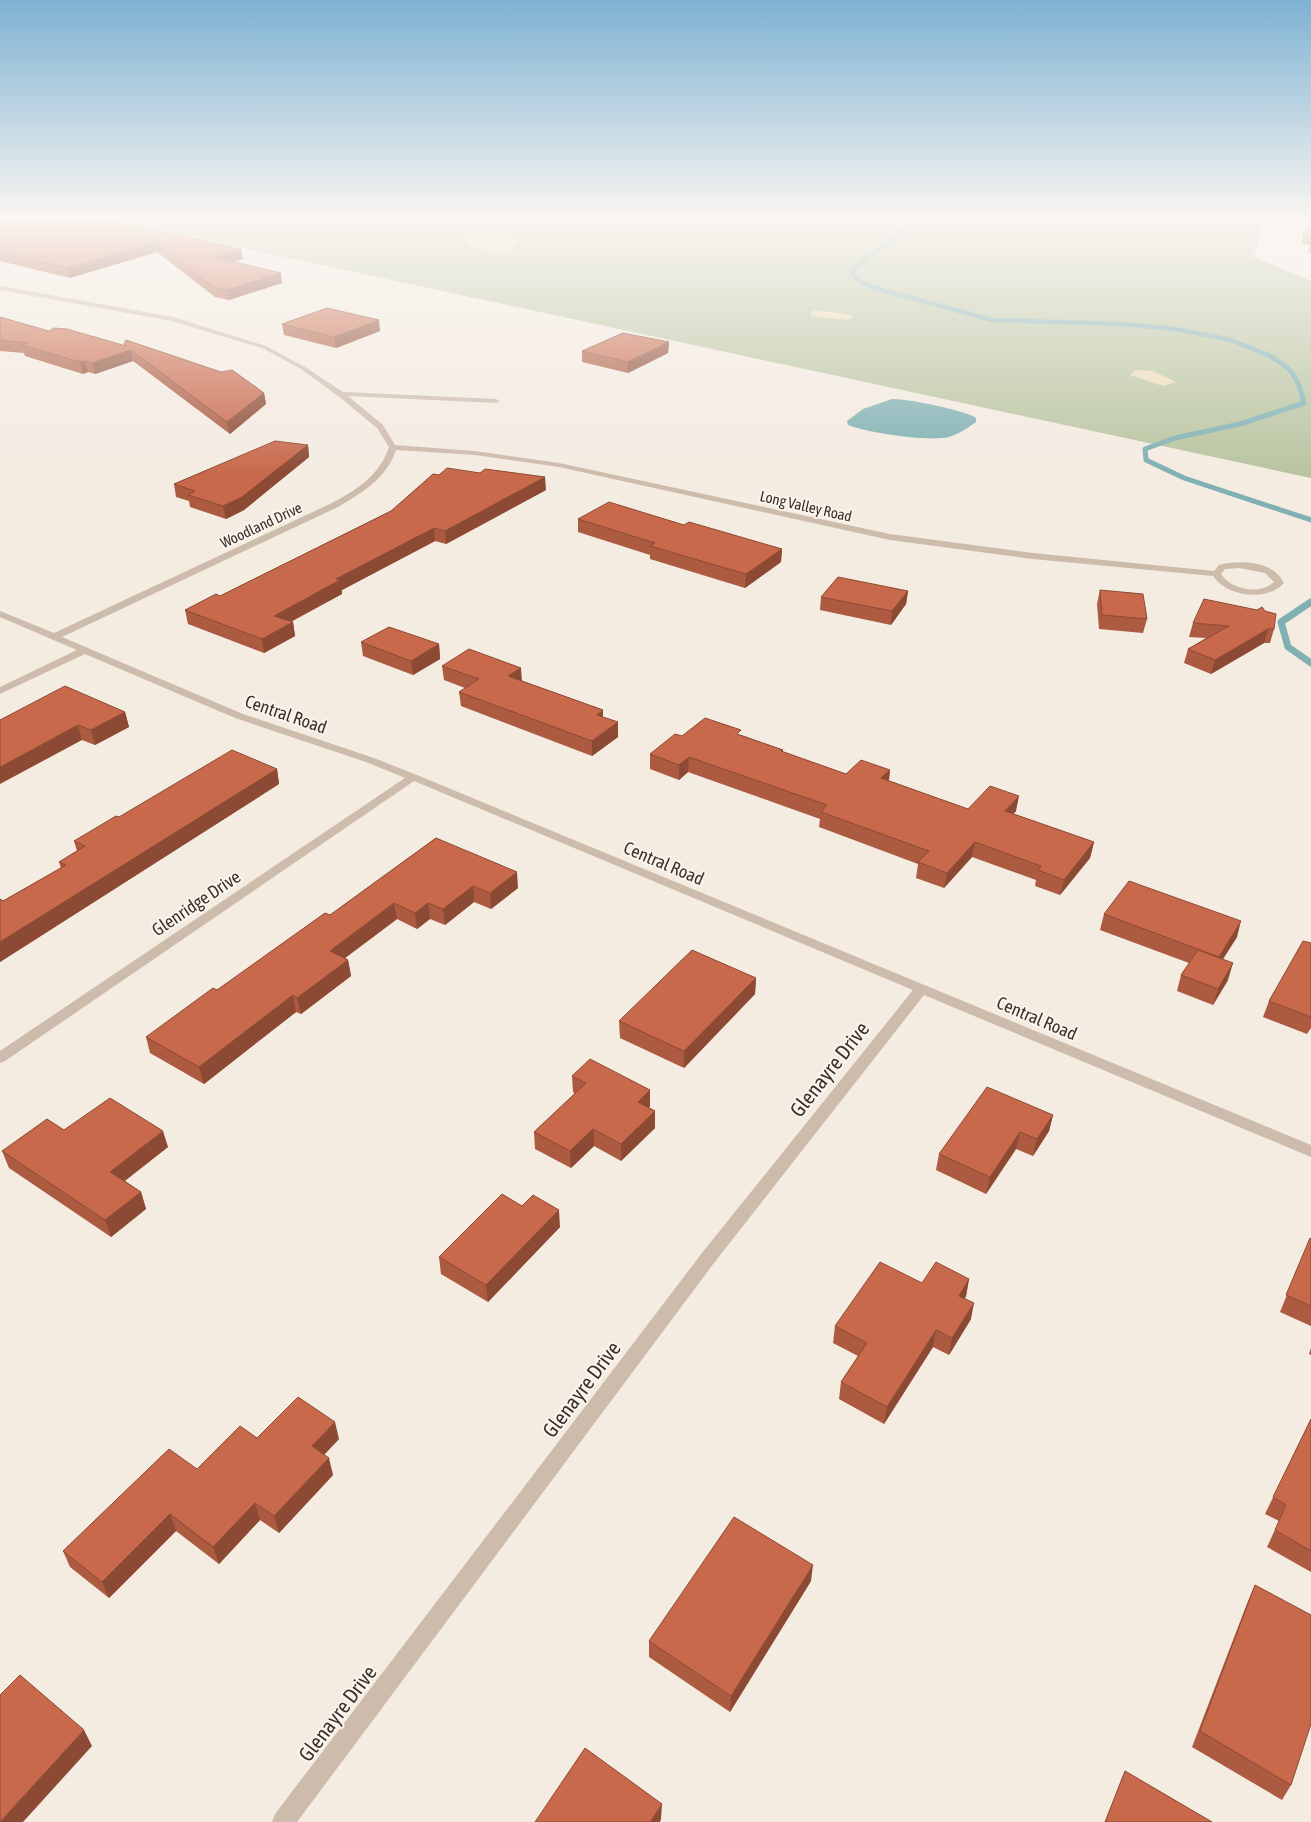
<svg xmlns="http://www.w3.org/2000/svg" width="1311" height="1822" font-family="'Asap Condensed',sans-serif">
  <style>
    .green { fill: #b8c4a0 }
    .sand { fill: #efdcb8 }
    .water { fill: #7fb0b2 }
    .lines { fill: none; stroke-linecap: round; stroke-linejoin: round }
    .stream-far2 { stroke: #7fb0b2; stroke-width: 4.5 }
    .stream-far1 { stroke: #7fb0b2; stroke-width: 5 }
    .stream { stroke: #7fb0b2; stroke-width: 7 }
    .minor { fill: #cdbbac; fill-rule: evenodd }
    .wall { fill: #ac5a40 }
    .shaded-wall { fill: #8c4a34 }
    .building { fill: #c8694b; stroke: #8c4a34 }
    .labels { text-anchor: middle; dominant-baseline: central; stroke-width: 4; stroke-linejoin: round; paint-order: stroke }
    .far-street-label { font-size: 15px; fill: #3b302b; stroke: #fbf5ee }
    .street-label { font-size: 18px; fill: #3b302b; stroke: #fbf5ee }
    .near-street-label { font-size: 21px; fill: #3b302b; stroke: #fbf5ee }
  </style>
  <rect width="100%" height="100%" fill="#f4ebe1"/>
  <!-- green -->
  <path class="green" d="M 108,219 L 1264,219 L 1254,257 L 1311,281 L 1311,478 Z"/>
  <!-- sand -->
  <g class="sand">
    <path d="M 478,233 L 507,235 L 519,241 L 511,248 L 513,250 L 511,253 L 496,253 L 465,244 L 471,235 Z"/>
    <path d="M 817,310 L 851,315 L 853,317 L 847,320 L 810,316 L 812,313 L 810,312 Z"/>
    <path d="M 1136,370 L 1153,371 L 1176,382 L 1163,386 L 1130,375 Z"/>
  </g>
  <!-- water -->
  <path class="water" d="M 892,399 C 905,398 968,411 976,418 L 976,422 C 969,427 957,435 949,437 C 928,442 868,433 848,425 L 847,421 L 863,409 Z"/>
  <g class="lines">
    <!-- stream-far2 -->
    <path class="stream-far2" d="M 910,219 L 893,238 L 855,268 L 852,273 L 861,282 L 874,288 L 992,320 L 1122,324 L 1175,329 L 1231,340 L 1268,355"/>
    <!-- stream-far1 -->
    <path class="stream-far1" d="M 1266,354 C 1291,367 1298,375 1304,403 L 1240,424 L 1175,438 L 1145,449 L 1146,460 L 1184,478 L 1311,520"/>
    <!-- stream -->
    <path class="stream" d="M 1311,602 L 1281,622 L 1288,647 L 1311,663"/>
    <!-- minor -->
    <path class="minor" d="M 0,286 L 173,317 L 266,346 L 305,367 L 343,392 L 496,399 L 500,401 L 496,403 L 348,396 L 383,425 L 395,445 L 475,451 L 559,463 L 890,534 L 1033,553 L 1214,571 L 1219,565 C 1240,560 1273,560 1284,583 C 1267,602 1227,597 1213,576 L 1033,559 L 890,540 L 559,467 L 475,455 L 396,450 C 386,479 363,492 338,507 L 62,637 L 243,714 L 374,758 L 417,775 L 1311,1145 L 1311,1157 L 924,995 L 714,1263 L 297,1822 L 272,1822 L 275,1814 L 702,1253 L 913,990 L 414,781 L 5,1061 L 0,1063 L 0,1051 L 405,778 L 366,762 L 235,718 L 85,654 L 0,694 L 0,687 L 77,650 L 0,617 L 0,611 L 54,633 L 332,503 C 358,489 379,476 389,447 L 377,428 L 338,396 L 301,369 L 262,348 L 172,321 L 0,290 ZM 1239,568 L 1265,573 L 1274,582 C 1260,595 1231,590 1221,574 L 1225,569 Z"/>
  </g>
  <!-- wall -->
  <g class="wall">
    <path d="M 0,219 L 104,219 L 243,259 L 233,262 L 282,283 L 229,300 L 215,297 L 157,252 L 70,278 L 0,261 Z"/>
    <path d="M 1311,219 L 1311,253 L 1308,253 L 1310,245 L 1301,244 L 1303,235 Z"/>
    <path d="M 0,317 L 49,331 L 124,346 L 124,344 L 264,393 L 266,404 L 230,434 L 133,361 L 95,374 L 88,372 L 83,374 L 25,356 L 24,353 L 0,351 Z"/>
    <path d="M 282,324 L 380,331 L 336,348 L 284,335 Z"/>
    <path d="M 669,342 L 668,353 L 628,373 L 582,362 L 582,351 Z"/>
    <path d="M 308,445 L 309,457 L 244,510 L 226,519 L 190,507 L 189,501 L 176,497 L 174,484 Z"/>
    <path d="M 546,490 L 446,544 L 435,541 L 342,590 L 342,594 L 291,622 L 293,622 L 295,636 L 264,653 L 188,624 L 185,610 L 220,596 L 391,511 Z"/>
    <path d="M 578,519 L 684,525 L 782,549 L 781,562 L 745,588 L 650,559 L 650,555 L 578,532 Z"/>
    <path d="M 1100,590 L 1147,619 L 1143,633 L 1099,629 L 1097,604 Z"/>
    <path d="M 908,591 L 906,604 L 891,625 L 820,610 L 821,597 Z"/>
    <path d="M 1193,623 L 1274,629 L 1270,643 L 1264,643 L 1211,674 L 1184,663 L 1188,649 L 1206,638 L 1189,637 Z"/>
    <path d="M 361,642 L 439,644 L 440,659 L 413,675 L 363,656 Z"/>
    <path d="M 442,666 L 522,681 L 603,710 L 603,717 L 618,737 L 592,756 L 461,706 L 459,692 L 465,688 L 444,680 Z"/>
    <path d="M 125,712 L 129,727 L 95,745 L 82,740 L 0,720 Z"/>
    <path d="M 741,735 L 783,750 L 783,752 L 846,774 L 890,770 L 889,781 L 968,809 L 1016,811 L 1013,814 L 1094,842 L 1090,858 L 1060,895 L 1035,886 L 1036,880 L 972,857 L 944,888 L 916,878 L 918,864 L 819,827 L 820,819 L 688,772 L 679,780 L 650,769 L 650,754 L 682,736 Z"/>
    <path d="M 277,769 L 279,784 L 0,962 L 0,899 L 3,901 L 61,868 L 59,862 L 77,851 L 74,841 L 119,817 Z"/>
    <path d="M 436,838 L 518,888 L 491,909 L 474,902 L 445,925 L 430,919 L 417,929 L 397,919 L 345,958 L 348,960 L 351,976 L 301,1014 L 296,1012 L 204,1084 L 150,1053 L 146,1037 L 330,915 Z"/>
    <path d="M 1104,914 L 1237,937 L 1223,959 L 1228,980 L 1213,1005 L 1177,991 L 1181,975 L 1189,963 L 1100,930 Z"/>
    <path d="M 1311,943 L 1311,1028 L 1307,1034 L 1263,1017 L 1269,1001 Z"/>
    <path d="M 756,978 L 755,994 L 684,1068 L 620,1038 L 619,1021 Z"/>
    <path d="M 572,1076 L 650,1106 L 649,1108 L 655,1111 L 655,1128 L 621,1161 L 594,1146 L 571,1168 L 535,1149 L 534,1132 L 575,1094 L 573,1092 Z"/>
    <path d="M 1053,1115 L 1049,1131 L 1033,1156 L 1016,1149 L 986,1194 L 936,1170 L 939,1154 Z"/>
    <path d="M 64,1130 L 168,1147 L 125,1181 L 141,1192 L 146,1209 L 111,1237 L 9,1168 L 2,1151 Z"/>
    <path d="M 522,1206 L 560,1227 L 488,1302 L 441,1274 L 439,1257 Z"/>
    <path d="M 1310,1238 L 1311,1239 L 1311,1326 L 1280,1312 Z"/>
    <path d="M 969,1279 L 966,1296 L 965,1298 L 971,1319 L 949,1355 L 933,1347 L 884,1424 L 839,1399 L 841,1382 L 858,1356 L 833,1343 L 835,1326 L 922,1283 Z"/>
    <path d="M 1311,1348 L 1311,1355 L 1309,1354 Z"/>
    <path d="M 1311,1419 L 1311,1572 L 1267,1547 L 1279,1521 L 1265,1514 Z"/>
    <path d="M 257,1438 L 339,1439 L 324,1455 L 333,1475 L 279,1533 L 260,1520 L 219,1564 L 176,1531 L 109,1598 L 70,1567 L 63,1551 L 197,1469 Z"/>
    <path d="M 811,1581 L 730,1712 L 649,1657 L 649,1641 Z"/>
    <path d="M 1255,1585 L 1291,1785 L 1282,1800 L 1192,1747 L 1248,1601 Z"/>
    <path d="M 1125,1771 L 1212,1822 L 1105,1822 Z"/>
  </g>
  <!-- shaded-wall -->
  <g class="shaded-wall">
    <path d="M 156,242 L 157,252 L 70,278 L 68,268 Z"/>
    <path d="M 241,249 L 243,259 L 217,267 L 215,257 Z"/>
    <path d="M 281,273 L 282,283 L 229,300 L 227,290 Z"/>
    <path d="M 379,320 L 380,331 L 336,348 L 334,337 Z"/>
    <path d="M 669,342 L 668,353 L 628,373 L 628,362 Z"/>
    <path d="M 131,350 L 133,361 L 95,374 L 92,363 Z"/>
    <path d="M 85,361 L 88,372 L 83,374 L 80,362 Z"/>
    <path d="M 264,393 L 266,404 L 230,434 L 227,422 Z"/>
    <path d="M 308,445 L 309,457 L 244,510 L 226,519 L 223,506 Z"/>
    <path d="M 545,477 L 546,490 L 446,544 L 445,531 Z"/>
    <path d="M 434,528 L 435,541 L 342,590 L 342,594 L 276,629 L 274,616 L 336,579 Z"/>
    <path d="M 782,549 L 781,562 L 745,588 L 746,574 Z"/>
    <path d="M 908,591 L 906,604 L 891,625 L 892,611 Z"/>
    <path d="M 293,622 L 295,636 L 264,653 L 262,639 Z"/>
    <path d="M 1268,629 L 1264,643 L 1211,674 L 1215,660 Z"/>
    <path d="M 439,644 L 440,659 L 413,675 L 411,661 Z"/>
    <path d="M 521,668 L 522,682 L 508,676 Z"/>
    <path d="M 603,710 L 603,725 L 597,715 Z"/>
    <path d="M 125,712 L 129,727 L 95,745 L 91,730 Z"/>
    <path d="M 618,722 L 618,737 L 592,756 L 592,741 Z"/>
    <path d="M 78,725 L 82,740 L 0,784 L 0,767 Z"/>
    <path d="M 689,757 L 688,772 L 679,780 L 679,765 Z"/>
    <path d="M 277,769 L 279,784 L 0,962 L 0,942 Z"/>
    <path d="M 890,770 L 888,785 L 881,778 Z"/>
    <path d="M 1019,796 L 1016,811 L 1002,827 L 1005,811 Z"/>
    <path d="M 975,842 L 972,857 L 944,888 L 947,873 Z"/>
    <path d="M 1094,842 L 1090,858 L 1060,895 L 1064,880 Z"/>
    <path d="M 517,872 L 518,888 L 491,909 L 490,893 Z"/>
    <path d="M 473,886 L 474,902 L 445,925 L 443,909 Z"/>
    <path d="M 394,903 L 397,919 L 333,967 L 330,951 Z"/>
    <path d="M 428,903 L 430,919 L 417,929 L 415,913 Z"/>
    <path d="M 1241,921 L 1237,937 L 1214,973 L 1219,957 Z"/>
    <path d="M 348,960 L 351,976 L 301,1014 L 297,998 Z"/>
    <path d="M 1233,963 L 1228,980 L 1213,1005 L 1218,989 Z"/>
    <path d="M 756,978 L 755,994 L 684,1068 L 684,1051 Z"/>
    <path d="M 293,995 L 296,1012 L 204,1084 L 199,1067 Z"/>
    <path d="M 650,1090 L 650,1106 L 638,1119 L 638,1102 Z"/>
    <path d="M 655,1111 L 655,1128 L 621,1161 L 621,1144 Z"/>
    <path d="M 1053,1115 L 1049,1131 L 1033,1156 L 1037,1139 Z"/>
    <path d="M 593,1129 L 594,1146 L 571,1168 L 570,1151 Z"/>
    <path d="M 163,1131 L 168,1147 L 115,1188 L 110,1172 Z"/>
    <path d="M 1020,1132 L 1016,1149 L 986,1194 L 990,1177 Z"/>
    <path d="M 141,1192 L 146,1209 L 111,1237 L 105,1220 Z"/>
    <path d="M 559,1210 L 560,1227 L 488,1302 L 486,1285 Z"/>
    <path d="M 969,1279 L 966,1296 L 956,1313 L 959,1296 Z"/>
    <path d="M 974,1303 L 971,1319 L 949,1355 L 952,1338 Z"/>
    <path d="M 936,1330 L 933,1347 L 884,1424 L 887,1407 Z"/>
    <path d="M 335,1422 L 339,1439 L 316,1463 L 312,1446 Z"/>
    <path d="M 329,1458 L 333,1475 L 279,1533 L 274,1516 Z"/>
    <path d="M 255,1503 L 260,1520 L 219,1564 L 213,1547 Z"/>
    <path d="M 170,1514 L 176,1531 L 109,1598 L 102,1582 Z"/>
    <path d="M 813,1565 L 811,1581 L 730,1712 L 731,1696 Z"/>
    <path d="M 84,1730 L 92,1746 L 23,1822 L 0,1822 Z"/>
    <path d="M 662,1804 L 661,1819 L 660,1822 L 650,1822 Z"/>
  </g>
  <!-- building -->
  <g class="building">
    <path d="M 0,219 L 104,219 L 241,249 L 215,257 L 281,273 L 227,290 L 213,287 L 156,242 L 68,268 L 0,252 Z"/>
    <path d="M 1309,219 L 1311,219 L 1311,236 L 1303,235 Z"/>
    <path d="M 327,308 L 379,320 L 334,337 L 282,324 Z"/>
    <path d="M 0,317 L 49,331 L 54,328 L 67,329 L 126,346 L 124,344 L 126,340 L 221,372 L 232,370 L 264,393 L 227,422 L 131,350 L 92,363 L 85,361 L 80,362 L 22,345 L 27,343 L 0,340 Z"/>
    <path d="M 623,333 L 669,342 L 628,362 L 582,351 Z"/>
    <path d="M 275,441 L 308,445 L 242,497 L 223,506 L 188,495 L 195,491 L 174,484 Z"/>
    <path d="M 447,468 L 480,473 L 485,469 L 545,477 L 445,531 L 434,528 L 336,579 L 340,580 L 274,616 L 293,622 L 262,639 L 185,610 L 216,594 L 220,596 L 391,511 L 433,474 L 439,475 Z"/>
    <path d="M 609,502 L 684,525 L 689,522 L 782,549 L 746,574 L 650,546 L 655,543 L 578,519 Z"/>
    <path d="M 838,577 L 908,591 L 892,611 L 821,597 Z"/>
    <path d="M 1100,590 L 1143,594 L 1147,619 L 1102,615 Z"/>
    <path d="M 1204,599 L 1257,610 L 1262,607 L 1265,611 L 1276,614 L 1274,629 L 1268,629 L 1215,660 L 1188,649 L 1229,626 L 1193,623 Z"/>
    <path d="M 389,627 L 439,644 L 411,661 L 361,642 Z"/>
    <path d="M 469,649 L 521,668 L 508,676 L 603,710 L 597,715 L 618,722 L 592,741 L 459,692 L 479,679 L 442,666 Z"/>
    <path d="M 65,686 L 125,712 L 91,730 L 78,725 L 0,767 L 0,720 Z"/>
    <path d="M 705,718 L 741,730 L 737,734 L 783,750 L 781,751 L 846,774 L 861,760 L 890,770 L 881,778 L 968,809 L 990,786 L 1019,796 L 1005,811 L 1094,842 L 1064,880 L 1038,870 L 1041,866 L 975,842 L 947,873 L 918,862 L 929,851 L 821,812 L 827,805 L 689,757 L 679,765 L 650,754 L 675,734 L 682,736 Z"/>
    <path d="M 232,750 L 277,769 L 0,942 L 0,899 L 3,901 L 66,865 L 59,862 L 85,846 L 74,841 L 116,816 L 119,817 Z"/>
    <path d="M 436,838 L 517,872 L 490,893 L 473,886 L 443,909 L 428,903 L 415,913 L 394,903 L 330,951 L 348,960 L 297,998 L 293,995 L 199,1067 L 146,1037 L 213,988 L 217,990 L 325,913 L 330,915 Z"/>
    <path d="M 1129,881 L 1241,921 L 1219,957 L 1104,914 Z"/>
    <path d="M 1303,941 L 1311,943 L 1311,1017 L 1269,1001 Z"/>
    <path d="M 692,950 L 756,978 L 684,1051 L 619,1021 Z"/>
    <path d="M 1198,950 L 1233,963 L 1218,989 L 1181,975 Z"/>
    <path d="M 590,1059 L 650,1090 L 638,1102 L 655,1111 L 621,1144 L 593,1129 L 570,1151 L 534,1132 L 586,1083 L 572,1076 Z"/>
    <path d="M 987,1087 L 1053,1115 L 1037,1139 L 1020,1132 L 990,1177 L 939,1154 Z"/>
    <path d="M 110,1098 L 163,1131 L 110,1172 L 141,1192 L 105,1220 L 2,1151 L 47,1119 L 64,1130 Z"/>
    <path d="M 502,1194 L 522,1206 L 533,1195 L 559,1210 L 486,1285 L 439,1257 Z"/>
    <path d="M 1310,1238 L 1311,1239 L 1311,1306 L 1286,1295 Z"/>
    <path d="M 880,1262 L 922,1283 L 936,1262 L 969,1279 L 959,1296 L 974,1303 L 952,1338 L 936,1330 L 887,1407 L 841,1382 L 867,1343 L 835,1326 Z"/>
    <path d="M 298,1397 L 335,1422 L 312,1446 L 329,1458 L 274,1516 L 255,1503 L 213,1547 L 170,1514 L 102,1582 L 63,1551 L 169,1449 L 197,1469 L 240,1426 L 257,1438 Z"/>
    <path d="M 1311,1419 L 1311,1551 L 1275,1530 L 1286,1505 L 1273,1497 Z"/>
    <path d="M 734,1517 L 813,1565 L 731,1696 L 649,1641 Z"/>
    <path d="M 1255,1585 L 1311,1615 L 1311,1724 L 1291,1785 L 1200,1731 Z"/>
    <path d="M 20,1675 L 84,1730 L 0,1822 L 0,1695 Z"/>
    <path d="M 585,1748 L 662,1804 L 650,1822 L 535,1822 Z"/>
    <path d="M 1125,1771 L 1212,1822 L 1105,1822 Z"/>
  </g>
  <!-- sky -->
  <linearGradient id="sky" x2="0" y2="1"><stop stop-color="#7eb2d2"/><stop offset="0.46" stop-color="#faf6f2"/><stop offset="1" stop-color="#faf6f2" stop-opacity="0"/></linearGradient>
  <rect width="1311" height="474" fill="url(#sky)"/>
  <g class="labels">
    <!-- far-street labels -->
    <g class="far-street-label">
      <text transform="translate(806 506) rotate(13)">Long Valley Road</text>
      <text transform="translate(261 525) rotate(-25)">Woodland Drive</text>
    </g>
    <!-- street labels -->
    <g class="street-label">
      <text transform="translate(286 714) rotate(19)">Central Road</text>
      <text transform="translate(664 863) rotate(23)">Central Road</text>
      <text transform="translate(196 903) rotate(-34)">Glenridge Drive</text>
      <text transform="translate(1037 1018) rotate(23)">Central Road</text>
    </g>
    <!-- near-street labels -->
    <g class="near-street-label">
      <text transform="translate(829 1069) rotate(-52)">Glenayre Drive</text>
      <text transform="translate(581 1389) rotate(-53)">Glenayre Drive</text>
      <text transform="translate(337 1713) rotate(-53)">Glenayre Drive</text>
    </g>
  </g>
</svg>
